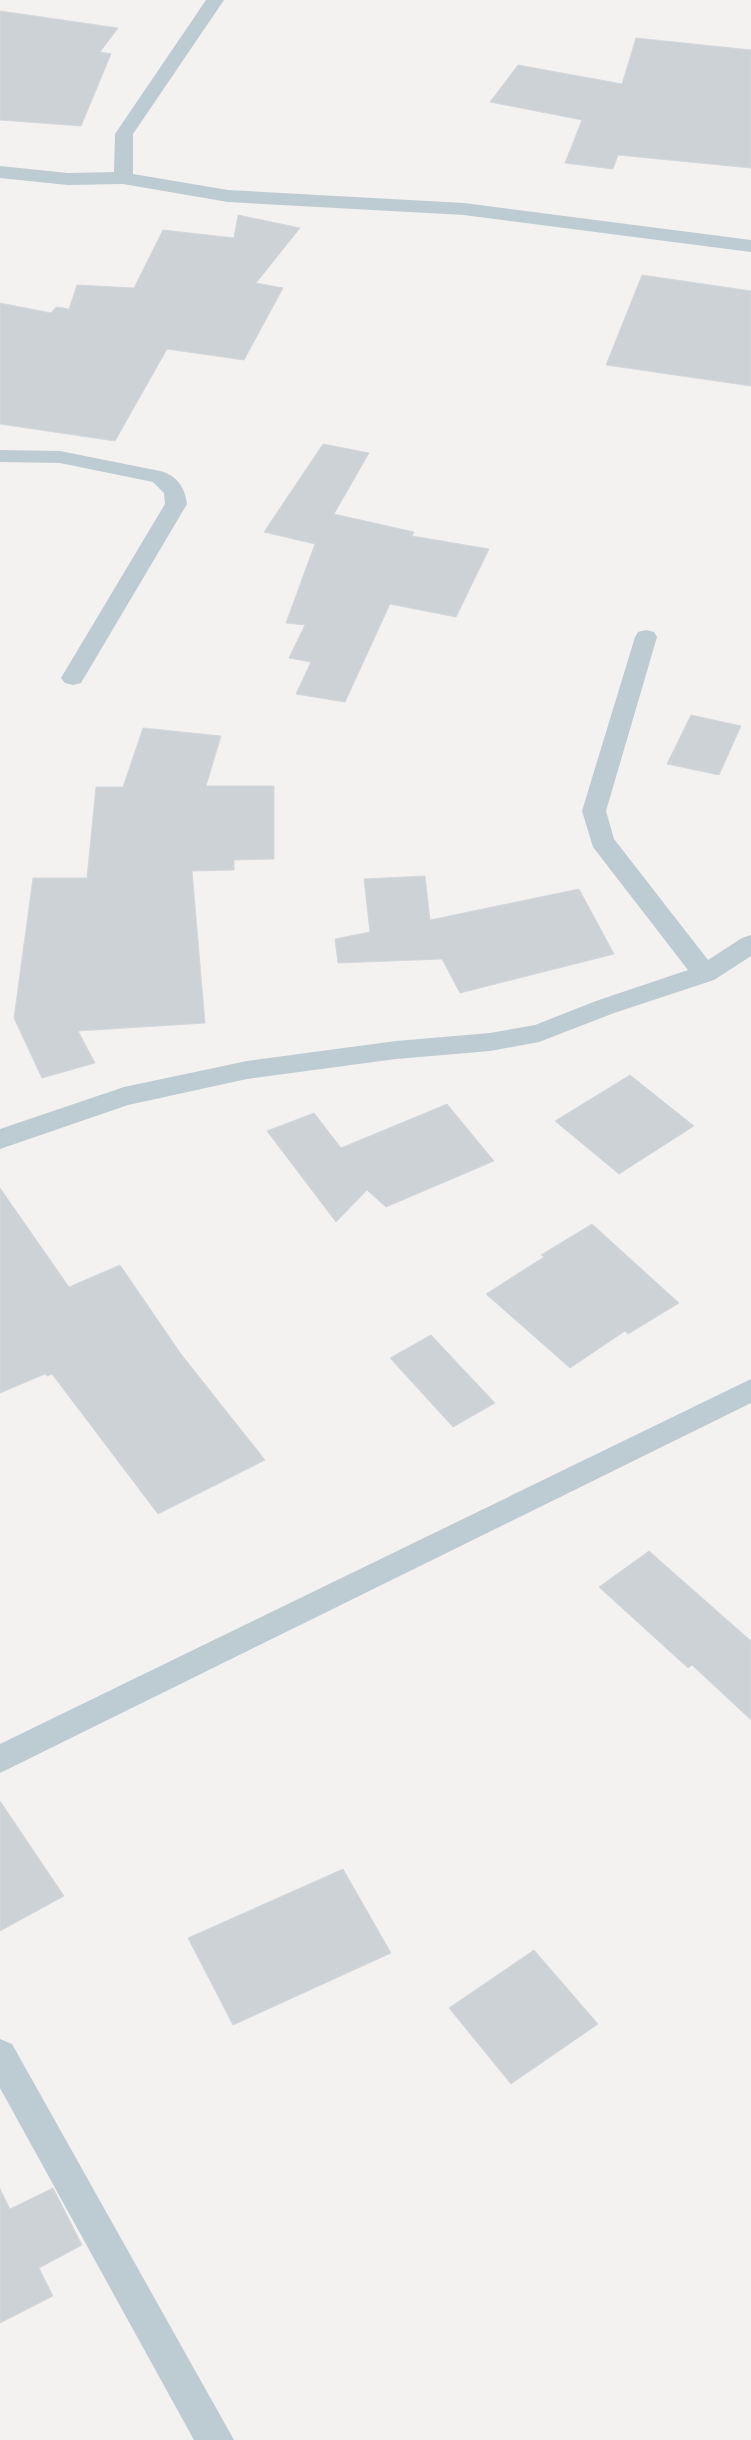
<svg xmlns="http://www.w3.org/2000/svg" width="751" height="2440" font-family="'Alegreya Sans',sans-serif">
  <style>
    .building { fill: #ccd2d6; stroke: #d4d8dd }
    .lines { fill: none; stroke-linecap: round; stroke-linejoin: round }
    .minor { fill: #bdcbd2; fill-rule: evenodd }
  </style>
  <rect width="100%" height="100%" fill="#f4f1f1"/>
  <!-- building -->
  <g class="building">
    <path d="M 0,11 L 118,28 L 100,52 L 111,54 L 81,126 L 0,120 Z"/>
    <path d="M 636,38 L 751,50 L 751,168 L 618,155 L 613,169 L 565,163 L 582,120 L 490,102 L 518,65 L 622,84 Z"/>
    <path d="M 238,215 L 300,228 L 256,283 L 283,288 L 244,360 L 167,349 L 115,441 L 0,424 L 0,303 L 51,313 L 56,307 L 69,309 L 77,285 L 134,288 L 163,230 L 234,238 Z"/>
    <path d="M 642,275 L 751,291 L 751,386 L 606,365 Z"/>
    <path d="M 323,444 L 369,453 L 334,514 L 414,532 L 412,536 L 489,549 L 456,617 L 390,604 L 345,702 L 296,694 L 311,662 L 289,658 L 305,625 L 286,623 L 315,544 L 264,532 Z"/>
    <path d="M 691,715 L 741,726 L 719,775 L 667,764 Z"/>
    <path d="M 143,728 L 221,736 L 206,786 L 274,786 L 274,859 L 234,860 L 234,870 L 192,871 L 205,1023 L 78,1031 L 95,1063 L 42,1078 L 14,1018 L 33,878 L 87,878 L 96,787 L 123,787 Z"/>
    <path d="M 425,876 L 430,920 L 579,889 L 614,954 L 460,993 L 442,959 L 338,963 L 335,939 L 370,932 L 364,879 Z"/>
    <path d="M 630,1075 L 694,1126 L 619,1174 L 555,1121 Z"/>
    <path d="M 447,1104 L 494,1161 L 386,1207 L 367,1190 L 336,1222 L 267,1131 L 314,1113 L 341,1148 Z"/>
    <path d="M 0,1188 L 69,1287 L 120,1265 L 181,1354 L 265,1460 L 158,1514 L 52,1374 L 47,1376 L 45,1374 L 0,1393 Z"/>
    <path d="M 592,1224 L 679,1303 L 628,1334 L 625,1331 L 570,1368 L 486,1294 L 544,1257 L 541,1255 Z"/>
    <path d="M 431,1335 L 495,1403 L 453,1427 L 390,1358 Z"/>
    <path d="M 649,1551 L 751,1641 L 751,1720 L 692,1665 L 688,1668 L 599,1587 Z"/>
    <path d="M 0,1801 L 64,1896 L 0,1931 Z"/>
    <path d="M 343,1869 L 391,1953 L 233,2025 L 188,1938 Z"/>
    <path d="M 534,1950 L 598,2024 L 511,2084 L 449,2008 Z"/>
    <path d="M 53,2188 L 82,2245 L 39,2268 L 53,2296 L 0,2323 L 0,2189 L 10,2209 Z"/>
  </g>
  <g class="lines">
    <!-- minor -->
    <g class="minor">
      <path d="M 206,0 L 224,0 L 133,134 L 133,174 L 228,190 L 464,203 L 751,240 L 751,252 L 464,215 L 228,202 L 123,184 L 68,185 L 0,178 L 0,166 L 68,173 L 114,172 L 115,134 Z"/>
      <path d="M 0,450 L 60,451 L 160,471 C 177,475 185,488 187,504 L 81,683 L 73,685 L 65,683 L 61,678 L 165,504 L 164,493 L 153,482 L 60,463 L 0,462 Z"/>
      <path d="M 646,630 L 654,632 L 657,637 L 606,811 L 614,839 L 708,960 L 742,938 L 751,935 L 751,956 L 714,980 L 614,1013 L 539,1042 L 490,1051 L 396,1059 L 247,1079 L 128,1105 L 0,1149 L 0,1129 L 124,1087 L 247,1061 L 396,1041 L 490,1033 L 535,1025 L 596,1001 L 688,970 L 593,847 L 582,811 L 635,637 L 638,632 Z"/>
      <path d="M 751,1379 L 751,1403 L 0,1773 L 0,1744 Z"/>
      <path d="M 0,2039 L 12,2044 L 234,2440 L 194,2440 L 0,2088 Z"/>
    </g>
  </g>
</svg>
